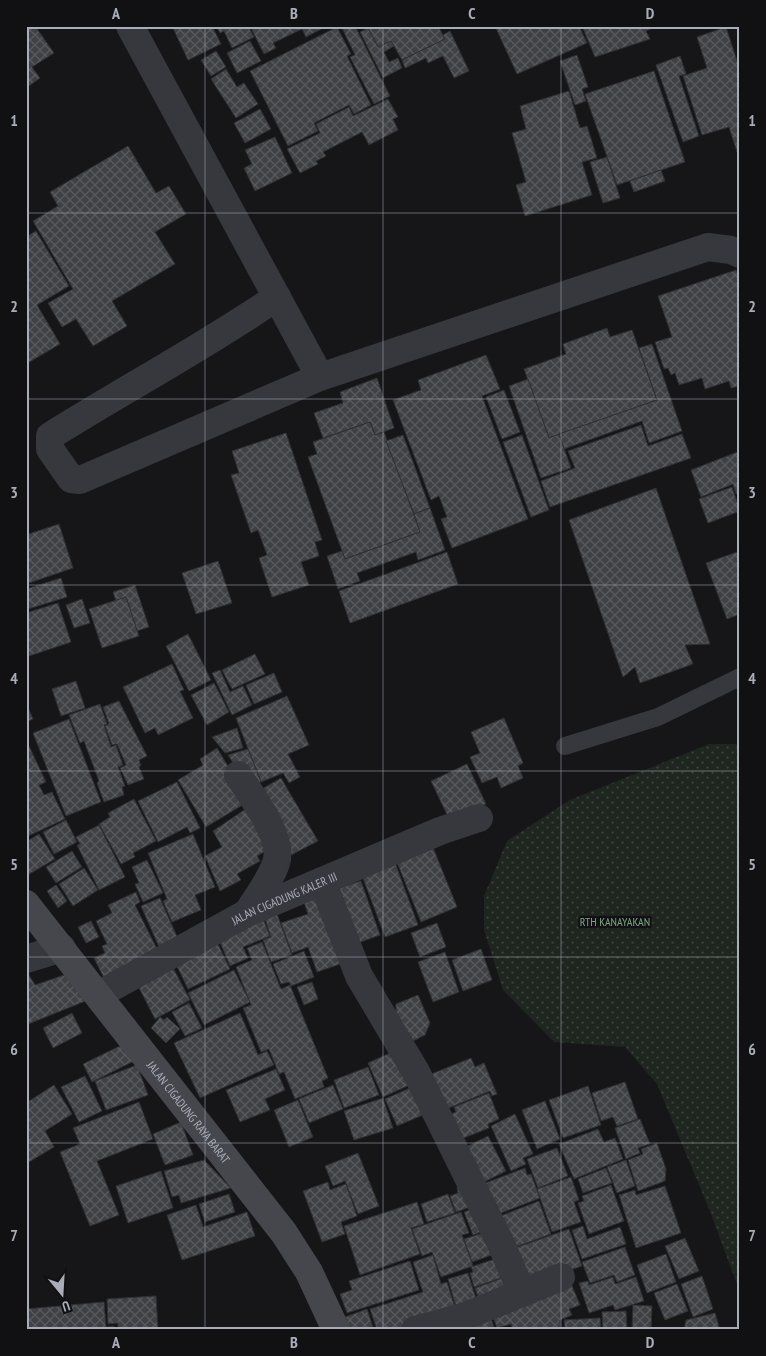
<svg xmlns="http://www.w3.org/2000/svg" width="766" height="1356" font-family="'PT Sans Narrow',sans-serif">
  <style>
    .park { fill: url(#park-dots) }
    .building { fill: url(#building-cross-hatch); stroke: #303034 }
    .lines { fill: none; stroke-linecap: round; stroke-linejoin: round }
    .lane { stroke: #37383d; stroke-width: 18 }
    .street { stroke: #37383d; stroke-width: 28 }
    .secondary { stroke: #45474d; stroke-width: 28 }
    .grid { fill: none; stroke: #a8adb8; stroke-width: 1; stroke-opacity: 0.55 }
    .labels { text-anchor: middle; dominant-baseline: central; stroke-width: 4.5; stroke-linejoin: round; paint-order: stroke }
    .street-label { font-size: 12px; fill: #a8adb8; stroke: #111113 }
    .park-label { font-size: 12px; fill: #7fa381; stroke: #111113 }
    .neatline { fill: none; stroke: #a8adb8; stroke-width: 2 }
    .grid-label { font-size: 16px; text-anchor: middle; font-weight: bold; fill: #a8adb8 }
  </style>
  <defs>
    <pattern id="park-dots" width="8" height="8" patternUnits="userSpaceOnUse" patternTransform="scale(1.25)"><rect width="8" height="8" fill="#1e261f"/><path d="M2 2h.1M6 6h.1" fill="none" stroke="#3c433d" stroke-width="1.8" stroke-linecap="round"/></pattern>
    <pattern id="building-cross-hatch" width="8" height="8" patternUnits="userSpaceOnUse" patternTransform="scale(1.25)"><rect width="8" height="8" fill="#404145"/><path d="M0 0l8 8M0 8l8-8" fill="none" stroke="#595a5e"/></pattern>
  </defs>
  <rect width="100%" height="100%" fill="#161618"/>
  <!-- park -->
  <path class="park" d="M 709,744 L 740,744 L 740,1292 L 709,1209 L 657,1084 L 625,1047 L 554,1042 L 503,990 L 484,930 L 484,896 L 507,841 L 570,800 Z"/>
  <!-- building -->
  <g class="building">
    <path d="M 26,26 L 35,26 L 54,53 L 32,67 L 40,78 L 26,88 Z"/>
    <path d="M 172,26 L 212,26 L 221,44 L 188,60 Z"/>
    <path d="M 216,26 L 248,26 L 254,37 L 232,48 L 224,31 L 220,33 Z"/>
    <path d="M 250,26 L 327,26 L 306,37 L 302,29 L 273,43 L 276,48 L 264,54 Z"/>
    <path d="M 341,26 L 355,26 L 390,96 L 374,104 L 350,57 L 355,55 Z"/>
    <path d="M 367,26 L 438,26 L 445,39 L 402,60 L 391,41 L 378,47 Z"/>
    <path d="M 495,26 L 579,26 L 587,43 L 517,74 Z"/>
    <path d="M 582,26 L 657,26 L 646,31 L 650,39 L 595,57 Z"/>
    <path d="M 337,27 L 351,54 L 347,56 L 371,105 L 354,114 L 349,105 L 314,123 L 318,131 L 288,146 L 250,71 Z"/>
    <path d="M 726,27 L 740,70 L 740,151 L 737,152 L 729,127 L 702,135 L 683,76 L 707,68 L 697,37 Z"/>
    <path d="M 368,28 L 378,47 L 391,41 L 394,46 L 384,52 L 389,62 L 398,58 L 402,68 L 383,78 L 360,32 Z"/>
    <path d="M 450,31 L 469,71 L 454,78 L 443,56 L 428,63 L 426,58 L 405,68 L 402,60 L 445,39 L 443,35 Z"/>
    <path d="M 250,41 L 261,61 L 237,73 L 227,53 Z"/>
    <path d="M 216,51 L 226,67 L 211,76 L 201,60 Z"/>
    <path d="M 577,55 L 588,87 L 582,89 L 586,101 L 575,105 L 560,61 Z"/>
    <path d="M 680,56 L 686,74 L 679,76 L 699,136 L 683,142 L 656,65 Z"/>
    <path d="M 226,69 L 237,87 L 244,83 L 258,104 L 236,118 L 211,79 Z"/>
    <path d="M 654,71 L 685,162 L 617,185 L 585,94 Z"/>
    <path d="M 569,91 L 580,128 L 587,126 L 597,158 L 582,162 L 592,195 L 525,216 L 516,185 L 526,182 L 512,133 L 526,129 L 520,106 Z"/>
    <path d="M 388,99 L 398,117 L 393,119 L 398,130 L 369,145 L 362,132 L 323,152 L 326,156 L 316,161 L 318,164 L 300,173 L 287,149 L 320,133 L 316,124 L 349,107 L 353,116 Z"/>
    <path d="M 260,109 L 271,129 L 245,143 L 234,123 Z"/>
    <path d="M 275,137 L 292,173 L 255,191 L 244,168 L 252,164 L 245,150 Z"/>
    <path d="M 128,146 L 156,193 L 169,186 L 186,214 L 155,232 L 175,264 L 112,301 L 127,326 L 93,346 L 76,319 L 62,327 L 48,303 L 73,289 L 33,221 L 58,206 L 50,192 Z"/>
    <path d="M 607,157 L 620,198 L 603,203 L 590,162 Z"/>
    <path d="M 661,170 L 665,181 L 634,192 L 630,181 Z"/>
    <path d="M 36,231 L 69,286 L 37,305 L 60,344 L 26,364 L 26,237 Z"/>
    <path d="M 736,270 L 740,280 L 740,386 L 731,388 L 729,381 L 705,389 L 702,378 L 679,385 L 675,373 L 671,375 L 668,368 L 664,369 L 655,342 L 672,337 L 658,296 Z"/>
    <path d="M 607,328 L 610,337 L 632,330 L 657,400 L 549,438 L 524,369 L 566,354 L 563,344 Z"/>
    <path d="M 652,344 L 682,431 L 649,443 L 642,421 L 564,449 L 559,434 L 657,400 L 639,348 Z"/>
    <path d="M 486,355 L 500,389 L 482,396 L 528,519 L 452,548 L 441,519 L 447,517 L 439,496 L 431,500 L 393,400 L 421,390 L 418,380 Z"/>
    <path d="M 377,378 L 394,428 L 375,435 L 370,422 L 323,438 L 314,413 L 343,403 L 340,392 Z"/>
    <path d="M 528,379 L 549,438 L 559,434 L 571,468 L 541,478 L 509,386 Z"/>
    <path d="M 504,390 L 520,432 L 502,439 L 486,397 Z"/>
    <path d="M 370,422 L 375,435 L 384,432 L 420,532 L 345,559 L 308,457 L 317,454 L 313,442 Z"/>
    <path d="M 641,425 L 648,446 L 682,434 L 691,458 L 550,507 L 541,481 L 575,468 L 568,451 Z"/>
    <path d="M 286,433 L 322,540 L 315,542 L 319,556 L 301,562 L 309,585 L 272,597 L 259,558 L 267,555 L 258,530 L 251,533 L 231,475 L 239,473 L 232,451 Z"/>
    <path d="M 403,435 L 430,508 L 414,514 L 386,441 Z"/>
    <path d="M 522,435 L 549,510 L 531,517 L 503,442 Z"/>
    <path d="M 740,451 L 740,492 L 736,494 L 733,484 L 701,497 L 691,470 Z"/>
    <path d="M 732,487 L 740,511 L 708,523 L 699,499 Z"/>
    <path d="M 656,488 L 710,644 L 685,645 L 693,664 L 640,683 L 635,667 L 623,677 L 569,520 Z"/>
    <path d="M 430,508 L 445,550 L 418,560 L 416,552 L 357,573 L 360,581 L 338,589 L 327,556 L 342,551 L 345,559 L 420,532 L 414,514 Z"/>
    <path d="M 59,524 L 73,568 L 26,584 L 26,535 Z"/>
    <path d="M 740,551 L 740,614 L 727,619 L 706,563 Z"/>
    <path d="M 447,552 L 458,584 L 350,623 L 339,591 Z"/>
    <path d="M 218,561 L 232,603 L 196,614 L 182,573 Z"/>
    <path d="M 61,578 L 67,597 L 28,609 L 26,589 Z"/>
    <path d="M 135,585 L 149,627 L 137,631 L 126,597 L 116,601 L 113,592 Z"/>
    <path d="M 126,597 L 139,636 L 102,648 L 89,609 Z"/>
    <path d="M 82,599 L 90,623 L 74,628 L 66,605 Z"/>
    <path d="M 58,603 L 71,642 L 26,657 L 26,613 Z"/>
    <path d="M 188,634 L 211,680 L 189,691 L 166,646 Z"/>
    <path d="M 255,654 L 265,674 L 232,689 L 222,670 Z"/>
    <path d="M 172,664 L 184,690 L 180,691 L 193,718 L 158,735 L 155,728 L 145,733 L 123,687 Z"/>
    <path d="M 220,670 L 230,692 L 243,686 L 252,705 L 232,715 L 212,673 Z"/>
    <path d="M 274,673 L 282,692 L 254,704 L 246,685 Z"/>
    <path d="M 76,681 L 85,708 L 61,716 L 52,689 Z"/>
    <path d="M 214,683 L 229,712 L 207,725 L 191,695 Z"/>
    <path d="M 287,696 L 309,745 L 288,754 L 300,777 L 289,783 L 283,773 L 261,782 L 236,718 Z"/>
    <path d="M 119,701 L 147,756 L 139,760 L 141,765 L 139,767 L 144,779 L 128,785 L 120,768 L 126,765 L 117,744 L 112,745 L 105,726 L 109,724 L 103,707 Z"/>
    <path d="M 26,703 L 33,719 L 26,722 Z"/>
    <path d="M 100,704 L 107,724 L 104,725 L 111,747 L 116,745 L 123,765 L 118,767 L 125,786 L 122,787 L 124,795 L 104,802 L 97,783 L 99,781 L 84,741 L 80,743 L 69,715 Z"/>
    <path d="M 504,718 L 523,763 L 518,766 L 523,778 L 501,788 L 497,777 L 482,783 L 470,757 L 480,753 L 471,732 Z"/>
    <path d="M 69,719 L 101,802 L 66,816 L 33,733 Z"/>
    <path d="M 237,728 L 243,748 L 225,753 L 212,737 Z"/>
    <path d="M 29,746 L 46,782 L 39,785 L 44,795 L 52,792 L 65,819 L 26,837 L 26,747 Z"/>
    <path d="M 217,748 L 249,801 L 206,827 L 178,780 L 203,765 L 200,759 Z"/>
    <path d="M 248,749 L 261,782 L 248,786 L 228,755 Z"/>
    <path d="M 467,764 L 486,804 L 450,821 L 431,781 Z"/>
    <path d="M 281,778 L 318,841 L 291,855 L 253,794 Z"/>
    <path d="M 177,782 L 200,828 L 190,833 L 187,827 L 158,842 L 138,801 Z"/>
    <path d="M 134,799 L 156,841 L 133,853 L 135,857 L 121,864 L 99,824 L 110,817 L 108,813 Z"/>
    <path d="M 253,804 L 276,845 L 257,856 L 260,861 L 237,874 L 241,880 L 220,891 L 205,856 L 222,847 L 213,831 Z"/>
    <path d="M 66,820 L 77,842 L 54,854 L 43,832 Z"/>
    <path d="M 99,825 L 125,877 L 99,890 L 77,845 L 80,844 L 76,837 Z"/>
    <path d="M 39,834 L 55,859 L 26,876 L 26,842 Z"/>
    <path d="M 193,834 L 215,887 L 195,895 L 201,910 L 172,922 L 163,901 L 167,899 L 148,853 Z"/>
    <path d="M 432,845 L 457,907 L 421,922 L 396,860 Z"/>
    <path d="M 72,851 L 82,867 L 56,883 L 46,867 Z"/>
    <path d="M 147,860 L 163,893 L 143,902 L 135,884 L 139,883 L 132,867 Z"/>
    <path d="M 394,860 L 418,925 L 385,937 L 361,873 Z"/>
    <path d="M 84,868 L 98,890 L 73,906 L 59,884 Z"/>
    <path d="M 361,881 L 380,935 L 355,944 L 335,889 Z"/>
    <path d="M 56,885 L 67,901 L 58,908 L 47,891 Z"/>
    <path d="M 136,892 L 140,902 L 135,905 L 159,953 L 107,984 L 94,958 L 105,953 L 102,946 L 107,944 L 96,921 L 112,913 L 108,905 Z"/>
    <path d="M 325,895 L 349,961 L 317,972 L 308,947 L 292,953 L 281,923 L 308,914 L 304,902 Z"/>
    <path d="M 160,898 L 178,939 L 159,947 L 141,906 Z"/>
    <path d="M 277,914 L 292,955 L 271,962 L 263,940 L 271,937 L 265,919 Z"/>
    <path d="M 262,916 L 270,936 L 243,947 L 248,958 L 230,966 L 217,935 Z"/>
    <path d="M 91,921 L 99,937 L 86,943 L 78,927 Z"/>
    <path d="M 437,923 L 446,947 L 420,957 L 411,933 Z"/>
    <path d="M 215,938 L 230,969 L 188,989 L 173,958 Z"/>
    <path d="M 262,942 L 281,989 L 290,985 L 328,1078 L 322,1081 L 324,1087 L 295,1099 L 284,1072 L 279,1074 L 269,1049 L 261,1052 L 243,1008 L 251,1005 L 236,967 L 252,960 L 247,948 Z"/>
    <path d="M 481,949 L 492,980 L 463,991 L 452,960 Z"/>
    <path d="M 304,951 L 314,977 L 291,986 L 289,982 L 281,984 L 273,964 Z"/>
    <path d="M 445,952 L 459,992 L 433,1002 L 418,962 Z"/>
    <path d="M 170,962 L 190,1000 L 155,1019 L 135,980 Z"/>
    <path d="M 26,970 L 35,985 L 70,973 L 88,1000 L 26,1025 Z"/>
    <path d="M 234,970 L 250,1002 L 204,1025 L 188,993 Z"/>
    <path d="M 312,982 L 318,999 L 304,1005 L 297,987 Z"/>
    <path d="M 418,995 L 430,1023 L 425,1035 L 407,1044 L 396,1021 L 396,1004 Z"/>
    <path d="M 189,1003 L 202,1028 L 185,1036 L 172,1012 Z"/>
    <path d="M 72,1013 L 82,1033 L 53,1048 L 43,1028 Z"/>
    <path d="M 240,1013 L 258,1055 L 267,1051 L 274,1065 L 200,1098 L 174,1043 Z"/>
    <path d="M 160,1017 L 164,1020 L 167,1017 L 180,1029 L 166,1043 L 151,1028 Z"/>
    <path d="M 126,1043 L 134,1061 L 92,1082 L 83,1064 Z"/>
    <path d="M 399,1049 L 414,1083 L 383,1097 L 368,1063 Z"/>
    <path d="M 471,1058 L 475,1067 L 484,1063 L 497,1094 L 492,1096 L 490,1091 L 444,1110 L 429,1075 Z"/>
    <path d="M 137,1065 L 148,1095 L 106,1110 L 95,1081 Z"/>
    <path d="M 368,1067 L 379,1095 L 344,1108 L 334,1080 Z"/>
    <path d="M 276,1069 L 285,1090 L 265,1099 L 270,1110 L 240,1122 L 226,1090 Z"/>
    <path d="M 85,1076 L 102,1111 L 79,1122 L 61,1087 Z"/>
    <path d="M 625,1082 L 638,1119 L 617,1126 L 613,1117 L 601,1121 L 592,1093 Z"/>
    <path d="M 419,1084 L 430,1112 L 397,1126 L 385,1099 Z"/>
    <path d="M 54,1085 L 72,1114 L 45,1131 L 54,1147 L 29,1162 L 26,1158 L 26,1103 Z"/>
    <path d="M 333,1085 L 343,1109 L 309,1123 L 299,1099 Z"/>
    <path d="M 588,1086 L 601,1125 L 563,1138 L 549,1100 Z"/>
    <path d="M 489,1093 L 499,1119 L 488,1124 L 489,1128 L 461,1139 L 451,1114 L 456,1112 L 454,1107 Z"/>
    <path d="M 383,1098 L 393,1128 L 354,1140 L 344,1111 Z"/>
    <path d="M 298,1100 L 313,1137 L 289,1147 L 274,1110 Z"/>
    <path d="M 545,1101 L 560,1139 L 537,1149 L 522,1110 Z"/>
    <path d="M 139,1102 L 153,1139 L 97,1161 L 119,1215 L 90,1226 L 60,1152 L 80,1144 L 73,1128 Z"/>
    <path d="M 515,1114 L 533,1154 L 523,1158 L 526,1164 L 511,1171 L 491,1126 Z"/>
    <path d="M 640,1119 L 650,1144 L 638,1148 L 640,1153 L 626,1159 L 615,1128 Z"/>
    <path d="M 181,1122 L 193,1155 L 165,1165 L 153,1134 Z"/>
    <path d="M 598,1129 L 604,1142 L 615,1138 L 623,1159 L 574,1179 L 559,1144 Z"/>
    <path d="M 488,1136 L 506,1171 L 484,1182 L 466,1147 Z"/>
    <path d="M 657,1143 L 666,1169 L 665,1181 L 638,1191 L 628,1160 L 643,1154 L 641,1149 Z"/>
    <path d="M 557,1148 L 568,1176 L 538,1188 L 527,1159 Z"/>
    <path d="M 358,1153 L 379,1206 L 358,1214 L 345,1181 L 333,1186 L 325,1166 Z"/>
    <path d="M 204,1160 L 231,1188 L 181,1203 L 179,1195 L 172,1197 L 164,1171 Z"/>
    <path d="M 626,1160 L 635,1186 L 617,1193 L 607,1167 Z"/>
    <path d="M 525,1168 L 527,1175 L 531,1174 L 540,1198 L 496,1215 L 483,1184 Z"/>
    <path d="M 606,1168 L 612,1183 L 583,1193 L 578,1179 Z"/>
    <path d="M 161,1171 L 173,1208 L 128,1223 L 116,1186 Z"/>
    <path d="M 571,1177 L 579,1200 L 574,1202 L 581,1222 L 552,1232 L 537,1189 Z"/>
    <path d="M 328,1182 L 330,1190 L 346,1184 L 357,1216 L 341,1222 L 345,1234 L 322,1242 L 303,1191 Z"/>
    <path d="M 469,1183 L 476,1205 L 456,1212 L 450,1196 L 458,1193 L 457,1187 Z"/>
    <path d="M 611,1185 L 624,1221 L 589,1234 L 578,1203 L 584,1201 L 582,1196 Z"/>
    <path d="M 665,1186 L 681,1233 L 636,1248 L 619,1195 L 635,1190 L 636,1195 Z"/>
    <path d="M 229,1194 L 235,1212 L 205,1222 L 199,1204 Z"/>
    <path d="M 448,1194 L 455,1213 L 427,1222 L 421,1204 Z"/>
    <path d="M 539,1201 L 551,1234 L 510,1249 L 498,1217 Z"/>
    <path d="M 417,1202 L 424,1224 L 411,1228 L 420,1254 L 360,1275 L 344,1226 Z"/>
    <path d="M 196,1205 L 203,1227 L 247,1212 L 255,1236 L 182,1260 L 167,1215 Z"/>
    <path d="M 480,1206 L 488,1229 L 473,1235 L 464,1212 Z"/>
    <path d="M 461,1212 L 469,1233 L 462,1235 L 473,1266 L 441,1277 L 432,1252 L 422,1256 L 412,1229 Z"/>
    <path d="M 583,1226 L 587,1239 L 620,1227 L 626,1244 L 582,1259 L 572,1230 Z"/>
    <path d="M 569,1229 L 582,1266 L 528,1285 L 515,1248 Z"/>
    <path d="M 492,1230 L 500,1252 L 472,1262 L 464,1239 Z"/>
    <path d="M 685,1238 L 699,1271 L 679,1279 L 665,1246 Z"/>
    <path d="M 625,1247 L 635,1275 L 617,1282 L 614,1275 L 590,1283 L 582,1262 Z"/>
    <path d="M 666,1254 L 676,1282 L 647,1293 L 637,1265 Z"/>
    <path d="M 433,1255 L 441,1284 L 447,1282 L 457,1314 L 407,1330 L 377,1330 L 370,1309 L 423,1292 L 413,1262 Z"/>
    <path d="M 504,1256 L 510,1275 L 474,1287 L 470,1273 L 473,1272 L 471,1267 Z"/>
    <path d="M 410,1261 L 419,1290 L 347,1313 L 340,1294 L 352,1290 L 349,1281 Z"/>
    <path d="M 468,1273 L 479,1308 L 458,1314 L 448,1279 Z"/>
    <path d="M 511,1275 L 517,1294 L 481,1306 L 475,1288 Z"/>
    <path d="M 568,1276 L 580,1305 L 569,1309 L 572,1315 L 560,1320 L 561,1330 L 513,1330 L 511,1324 L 497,1328 L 490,1308 Z"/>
    <path d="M 702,1276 L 713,1309 L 693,1317 L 681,1284 Z"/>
    <path d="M 613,1277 L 615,1284 L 636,1277 L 644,1301 L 615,1310 L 613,1305 L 589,1313 L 579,1283 L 588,1281 L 589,1285 Z"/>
    <path d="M 677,1284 L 688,1311 L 665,1320 L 654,1293 Z"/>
    <path d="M 156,1296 L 158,1330 L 118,1330 L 118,1323 L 108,1324 L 107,1299 Z"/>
    <path d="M 104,1302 L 106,1327 L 114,1326 L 114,1330 L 26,1330 L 26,1309 Z"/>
    <path d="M 633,1305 L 652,1306 L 651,1330 L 632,1330 Z"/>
    <path d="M 367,1309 L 374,1330 L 350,1330 L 345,1317 Z"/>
    <path d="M 488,1311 L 494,1327 L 471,1330 L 466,1318 Z"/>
    <path d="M 626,1311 L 627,1330 L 603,1330 L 602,1312 Z"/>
    <path d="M 715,1313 L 720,1330 L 684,1330 L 686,1320 Z"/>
    <path d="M 600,1318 L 601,1330 L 565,1330 L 564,1320 Z"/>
  </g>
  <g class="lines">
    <!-- lane -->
    <path class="lane" d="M 565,746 L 658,717 L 740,677"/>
    <!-- street -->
    <g class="street">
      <path d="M 130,26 L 320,377"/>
      <path d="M 277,297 C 204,347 125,389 50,436 L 50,449 L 71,479 L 80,480 L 320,377 L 708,247 L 731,250 L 740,254"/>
      <path d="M 238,775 C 251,796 285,838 276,863 C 270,881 257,897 247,913"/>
      <path d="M 322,881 L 359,976 L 416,1072 L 502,1246 L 522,1293"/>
      <path d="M 26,959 L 62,948"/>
      <path id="s1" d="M 98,995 L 247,913 L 440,831 L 479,818"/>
      <path d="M 415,1330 L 463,1317 L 561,1277"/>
    </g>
    <!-- secondary -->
    <path class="secondary" id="s2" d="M 26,904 L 284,1233 L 309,1272 L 336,1330"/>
  </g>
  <!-- grid -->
  <path class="grid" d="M 205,26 L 205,1330M 383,26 L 383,1330M 561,26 L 561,1330M 26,213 L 740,213M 26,399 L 740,399M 26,585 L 740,585M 26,771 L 740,771M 26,957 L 740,957M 26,1143 L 740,1143"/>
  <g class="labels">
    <!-- street labels -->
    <g class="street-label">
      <text stroke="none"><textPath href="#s1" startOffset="210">JALAN CIGADUNG KALER III</textPath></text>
      <text stroke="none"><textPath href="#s2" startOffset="264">JALAN CIGADUNG RAYA BARAT</textPath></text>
    </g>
    <!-- park labels -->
    <g class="park-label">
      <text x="615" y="921">RTH KANAYAKAN</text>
    </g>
  </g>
  <!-- border -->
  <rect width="766" height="1356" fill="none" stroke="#111113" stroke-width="55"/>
  <!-- north arrow -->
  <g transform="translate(62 1294) rotate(162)" stroke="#111113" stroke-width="4" paint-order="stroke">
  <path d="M0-4L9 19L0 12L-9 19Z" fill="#a8adb8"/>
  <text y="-8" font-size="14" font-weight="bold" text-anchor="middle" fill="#a8adb8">U</text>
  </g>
  <rect x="28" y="28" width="710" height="1300" class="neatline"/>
  <g class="grid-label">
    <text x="116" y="19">A</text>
    <text x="294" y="19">B</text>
    <text x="472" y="19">C</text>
    <text x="650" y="19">D</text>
    <text x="14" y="126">1</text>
    <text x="752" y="126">1</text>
    <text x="14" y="312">2</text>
    <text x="752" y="312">2</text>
    <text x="14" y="498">3</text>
    <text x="752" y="498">3</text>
    <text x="14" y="684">4</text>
    <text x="752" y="684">4</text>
    <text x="14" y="870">5</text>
    <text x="752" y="870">5</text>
    <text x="14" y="1055">6</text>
    <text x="752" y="1055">6</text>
    <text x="14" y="1241">7</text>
    <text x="752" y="1241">7</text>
    <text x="116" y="1348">A</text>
    <text x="294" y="1348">B</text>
    <text x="472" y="1348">C</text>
    <text x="650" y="1348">D</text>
  </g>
</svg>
